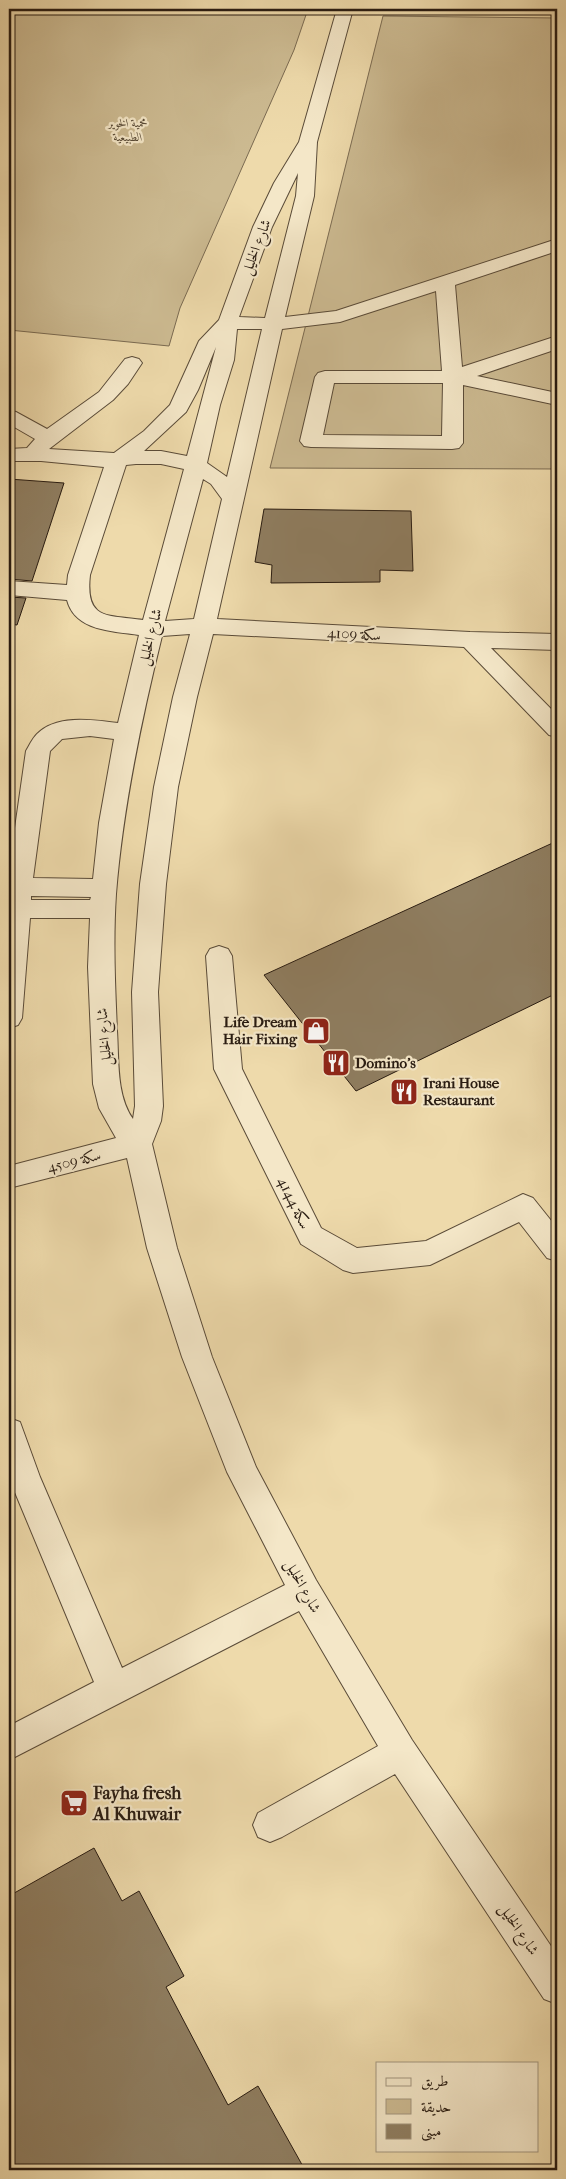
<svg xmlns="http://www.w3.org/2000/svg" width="566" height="2179" font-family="'IM FELL French Canon',Amiri,serif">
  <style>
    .green { fill: #ccba91; stroke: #7a6a51 }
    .building { fill: #8f7e61; stroke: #281b11 }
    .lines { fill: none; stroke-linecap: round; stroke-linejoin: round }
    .minor-casing { stroke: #5a4b38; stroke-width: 2 }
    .minor { fill: #f4e7c8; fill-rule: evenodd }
    .labels { text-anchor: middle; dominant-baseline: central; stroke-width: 4.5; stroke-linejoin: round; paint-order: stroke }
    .far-park-label { font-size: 12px; font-style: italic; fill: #594b37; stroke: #f4e7c8 }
    .street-label { font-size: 15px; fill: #281b11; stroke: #f4e7c8 }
    .poi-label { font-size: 15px; font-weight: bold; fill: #281b11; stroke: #f4e7c8; text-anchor: start }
    .near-poi-label { font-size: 18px; font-weight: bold; fill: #281b11; stroke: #f4e7c8; text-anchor: start }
  </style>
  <rect width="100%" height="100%" fill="#eedaab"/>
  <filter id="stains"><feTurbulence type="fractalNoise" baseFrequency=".004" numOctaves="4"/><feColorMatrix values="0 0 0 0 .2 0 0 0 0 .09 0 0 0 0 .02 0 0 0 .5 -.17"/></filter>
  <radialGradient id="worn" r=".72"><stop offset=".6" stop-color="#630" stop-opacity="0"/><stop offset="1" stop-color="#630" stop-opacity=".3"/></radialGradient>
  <!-- green -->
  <g class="green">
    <path d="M 9,9 L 308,9 L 294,50 L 180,308 L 169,346 L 9,330 Z"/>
    <path d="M 383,16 L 557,18 L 557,469 L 270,468 Z"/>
  </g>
  <!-- building -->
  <g class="building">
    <path d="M 9,479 L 64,483 L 32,581 L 9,579 Z"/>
    <path d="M 264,509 L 411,511 L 413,571 L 380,570 L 380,582 L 271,583 L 272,565 L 255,562 Z"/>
    <path d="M 9,597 L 26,598 L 17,625 L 9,624 Z"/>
    <path d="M 557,841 L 557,993 L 356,1091 L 264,975 Z"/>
    <path d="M 94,1848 L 122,1901 L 139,1891 L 184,1976 L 166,1987 L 228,2105 L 258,2086 L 305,2170 L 9,2170 L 9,1896 Z"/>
  </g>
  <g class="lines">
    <defs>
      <g id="minor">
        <path d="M 337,9 L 353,9 L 317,142 L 314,196 L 285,317 L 336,311 L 557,239 L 557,251 L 455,285 L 462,367 L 557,336 L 557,349 L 477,376 L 557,393 L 557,405 L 463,385 L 463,443 L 459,448 L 452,449 L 311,447 L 304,446 L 300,441 L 315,377 L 318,373 L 325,371 L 442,371 L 436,291 L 340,322 L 282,329 L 217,619 L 470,632 L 557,634 L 557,650 L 491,648 L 557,715 L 557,737 L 549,735 L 464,647 L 213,634 L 197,697 L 178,787 L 166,884 L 158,992 L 163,1106 L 161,1121 L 152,1144 L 177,1248 L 212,1357 L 256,1467 L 316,1580 L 412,1740 L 557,1955 L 557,2004 L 544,1999 L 395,1774 L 282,1837 L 270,1842 L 258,1837 L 253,1825 L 258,1813 L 378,1746 L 299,1611 L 9,1760 L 9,1726 L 94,1682 L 9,1478 L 9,1418 L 20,1422 L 40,1477 L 122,1668 L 285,1585 L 227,1472 L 182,1357 L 147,1248 L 127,1158 L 9,1188 L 9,1166 L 116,1138 L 99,1108 L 93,1084 L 88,967 L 90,918 L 30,918 L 22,1018 L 18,1025 L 9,1028 L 9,870 L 26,751 C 29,746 32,739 37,734 C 57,714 93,720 118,723 L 139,635 C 112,631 75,631 67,600 L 9,595 L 9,581 L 67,585 L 68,575 L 104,467 L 41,461 L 9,461 L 9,449 L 27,448 L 35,439 L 9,424 L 9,410 L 16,412 L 47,429 L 99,392 L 125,359 L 132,357 L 139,359 L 142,363 L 128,384 L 113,400 L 49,449 L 114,453 L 144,431 L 170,405 L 199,341 L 219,320 L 253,227 L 274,183 L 299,142 ZM 298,173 L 296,196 L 265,318 L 239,317 L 272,227 ZM 237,329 L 262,329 L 227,477 L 207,463 L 220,405 L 234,360 ZM 216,347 L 187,456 L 161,451 L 144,451 L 186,412 L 198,390 ZM 334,383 L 443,383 L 442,436 L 323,435 ZM 136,464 L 161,464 L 184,469 L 143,620 C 106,615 85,620 90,575 L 126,465 ZM 203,479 L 211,484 L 222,499 L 194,619 L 165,621 ZM 190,634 L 173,697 L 154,787 L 140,884 L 132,992 L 135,1106 L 133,1119 C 116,1095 119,1060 117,1031 C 115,985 113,940 116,894 C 123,807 141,721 162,636 ZM 90,736 L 114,739 L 99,823 L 93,879 L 33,878 L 50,751 L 62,739 ZM 31,896 L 91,897 L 90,900 L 31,900 Z"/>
        <path d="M 219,946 L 228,949 L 232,956 L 242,1069 L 321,1228 L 357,1248 L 426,1241 L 523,1194 L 533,1198 L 557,1228 L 557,1261 L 547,1258 L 519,1222 L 430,1265 L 353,1273 L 343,1270 L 301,1244 L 214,1069 L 206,956 L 210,949 Z"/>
      </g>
    </defs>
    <!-- minor casing -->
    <use href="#minor" class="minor-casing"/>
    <!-- minor -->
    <use href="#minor" class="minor"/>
  </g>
  <!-- icons -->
  <defs>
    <symbol id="shop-square" viewBox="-11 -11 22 22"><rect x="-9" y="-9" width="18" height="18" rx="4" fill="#8f2418" stroke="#f4e7c8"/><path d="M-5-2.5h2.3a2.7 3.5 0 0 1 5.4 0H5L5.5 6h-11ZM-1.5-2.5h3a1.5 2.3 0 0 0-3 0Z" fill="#fff"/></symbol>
    <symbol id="restaurant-square" viewBox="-11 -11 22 22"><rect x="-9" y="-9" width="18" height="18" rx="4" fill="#8f2418" stroke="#f4e7c8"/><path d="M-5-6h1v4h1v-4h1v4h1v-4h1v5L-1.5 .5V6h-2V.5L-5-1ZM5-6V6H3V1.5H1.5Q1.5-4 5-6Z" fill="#fff"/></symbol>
    <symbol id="supermarket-square" viewBox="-11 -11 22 22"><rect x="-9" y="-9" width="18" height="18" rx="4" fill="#8f2418" stroke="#f4e7c8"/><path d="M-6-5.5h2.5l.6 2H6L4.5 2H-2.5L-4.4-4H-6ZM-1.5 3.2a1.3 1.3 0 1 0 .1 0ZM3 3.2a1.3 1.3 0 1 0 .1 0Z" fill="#fff"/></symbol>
  </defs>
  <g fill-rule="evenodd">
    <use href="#shop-square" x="300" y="1015" width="32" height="32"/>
    <use href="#restaurant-square" x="320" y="1047" width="32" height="32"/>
    <use href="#restaurant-square" x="388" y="1076" width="32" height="32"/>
    <use href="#supermarket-square" x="58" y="1787" width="32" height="32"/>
  </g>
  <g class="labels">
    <!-- far-park labels -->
    <g class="far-park-label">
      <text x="128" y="123">محمية الخوير<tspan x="128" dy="14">الطبيعية</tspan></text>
    </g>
    <!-- street labels -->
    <g class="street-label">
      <text transform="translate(256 247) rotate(-69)">شارع الخليل</text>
      <text transform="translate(354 634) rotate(3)">سكة 4109</text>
      <text transform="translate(150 637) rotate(-76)">شارع الخليل</text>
      <text transform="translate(104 1037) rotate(-95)">شارع الخليل</text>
      <text transform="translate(74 1161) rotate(-14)">سكة 4509</text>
      <text transform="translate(294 1203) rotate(64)">سكة 4144</text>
      <text transform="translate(303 1586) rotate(61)">شارع الخليل</text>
      <text transform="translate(519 1929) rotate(56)">شارع الخليل</text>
    </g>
    <!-- poi labels -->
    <g class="poi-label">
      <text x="297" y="1022" text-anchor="end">Life Dream<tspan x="297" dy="17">Hair Fixing</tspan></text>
      <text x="355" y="1063">Domino's</text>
      <text x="423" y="1083">Irani House<tspan x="423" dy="17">Restaurant</tspan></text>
    </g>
    <!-- near-poi labels -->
    <g class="near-poi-label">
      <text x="93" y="1793">Fayha fresh<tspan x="93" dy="21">Al Khuwair</tspan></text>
    </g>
  </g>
  <!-- margin -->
  <rect width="566" height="2179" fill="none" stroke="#eedaab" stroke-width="30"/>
  <rect x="10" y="10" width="546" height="2159" fill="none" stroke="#281b11" stroke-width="2.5"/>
  <rect x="15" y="15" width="536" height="2149" fill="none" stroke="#281b11"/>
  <!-- legend -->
  <rect x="376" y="2062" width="162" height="90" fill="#f4e7c8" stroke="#a2957f"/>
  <rect x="386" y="2078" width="25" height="8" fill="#f4e7c8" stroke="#a2957f"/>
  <text x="421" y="2086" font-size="15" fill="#281b11">طريق</text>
  <rect x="386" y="2099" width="25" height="15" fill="#ccba91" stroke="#a2957f"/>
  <text x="421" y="2112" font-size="15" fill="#281b11">حديقة</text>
  <rect x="386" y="2124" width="25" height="15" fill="#8f7e61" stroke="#a2957f"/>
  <text x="421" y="2136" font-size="15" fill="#281b11">مبنى</text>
  <rect width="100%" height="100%" filter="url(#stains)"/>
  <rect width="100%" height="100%" fill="url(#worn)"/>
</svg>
